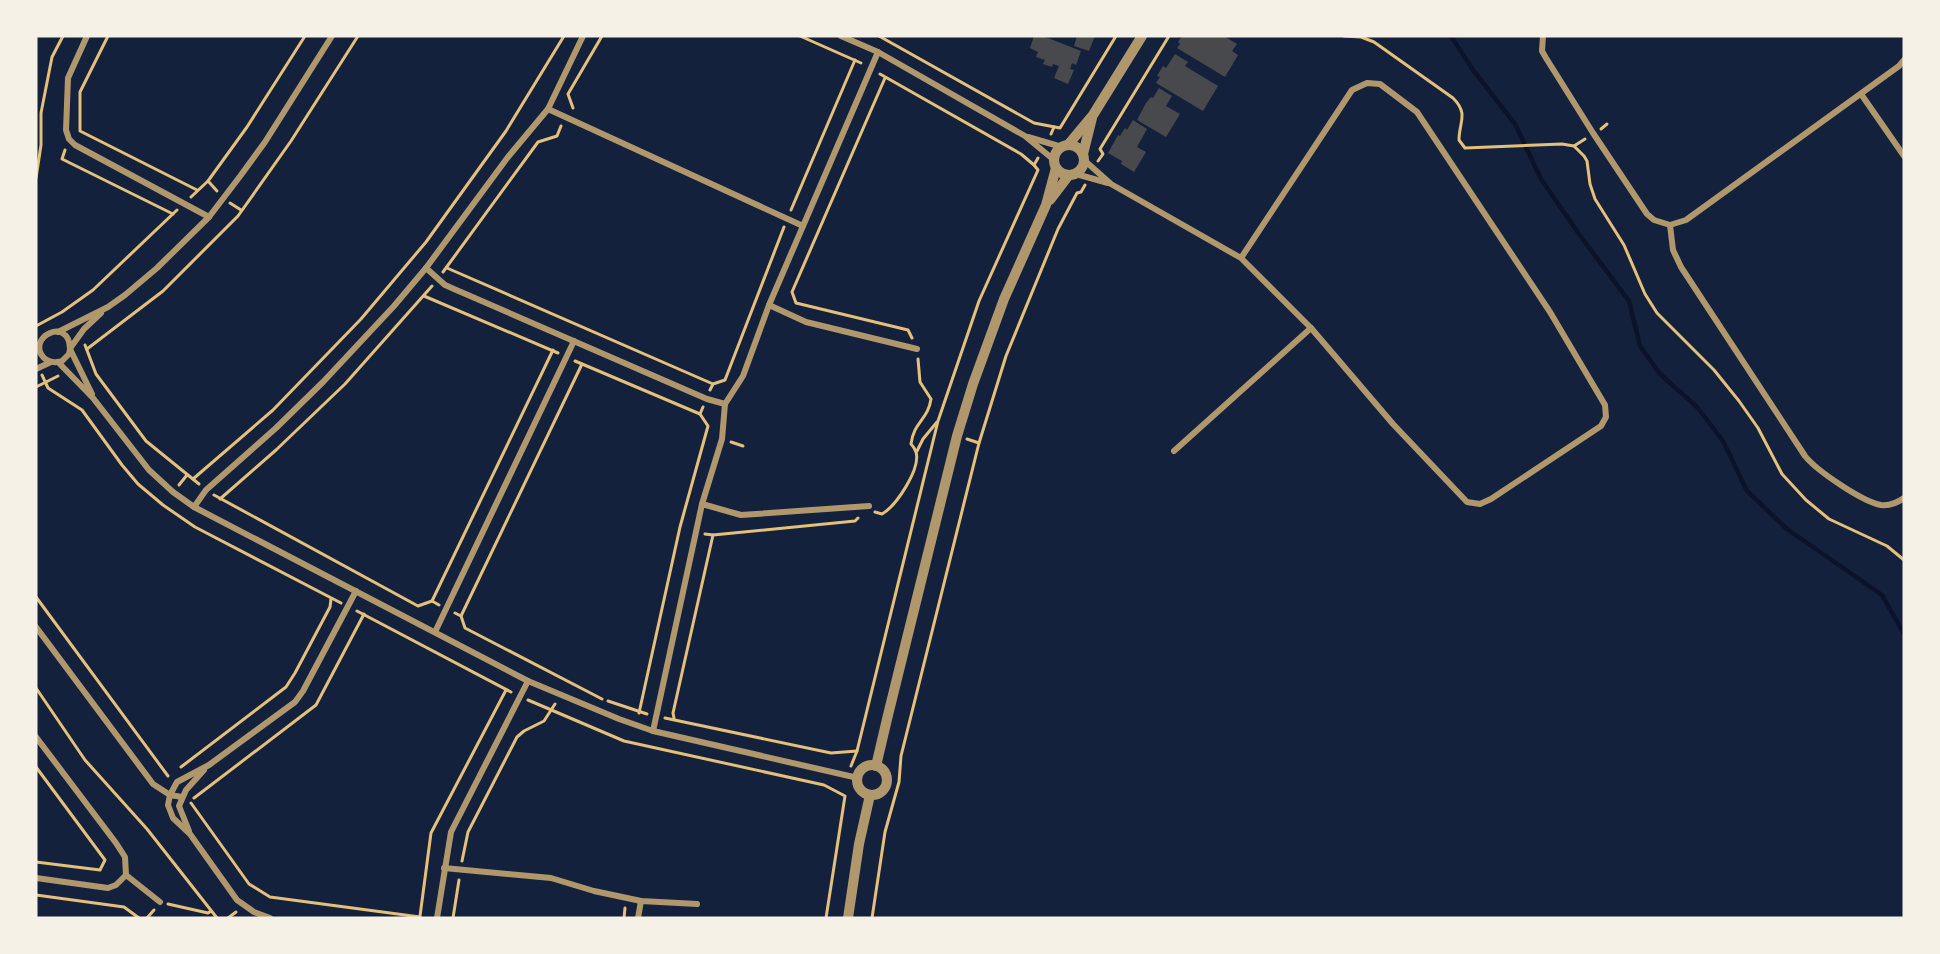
<svg xmlns="http://www.w3.org/2000/svg" width="1940" height="954" font-family="'Roboto Condensed',sans-serif">
  <style>
    .lines { fill: none; stroke-linecap: round; stroke-linejoin: round }
    .stream { stroke: #0b132b; stroke-width: 4.5 }
    .building { fill: #48494c }
    .path { stroke: #e5c07b; stroke-width: 3 }
    .minor { stroke: #b1986c; stroke-width: 6 }
    .tertiary { stroke: #b1986c; stroke-width: 10 }
  </style>
  <rect width="100%" height="100%" fill="#14213d"/>
  <g class="lines">
    <!-- stream -->
    <path class="stream" d="M 1451,36 L 1473,70 L 1515,124 L 1541,179 L 1579,234 L 1629,301 L 1640,346 L 1660,374 L 1697,407 L 1723,441 L 1747,491 L 1787,529 L 1882,595 L 1904,634"/>
  </g>
  <!-- building -->
  <g class="building">
    <path d="M 1034,36 L 1043,36 L 1081,51 L 1076,65 L 1072,63 L 1070,69 L 1074,70 L 1068,84 L 1054,78 L 1059,66 L 1053,64 L 1052,67 L 1043,64 L 1045,60 L 1036,57 L 1038,52 L 1030,48 Z"/>
    <path d="M 1077,36 L 1095,36 L 1089,51 L 1074,46 Z"/>
    <path d="M 1182,36 L 1224,36 L 1237,44 L 1232,51 L 1238,55 L 1225,77 L 1177,48 L 1180,44 L 1178,42 Z"/>
    <path d="M 1175,54 L 1188,62 L 1185,66 L 1218,86 L 1203,111 L 1156,83 L 1160,77 L 1157,76 L 1163,66 L 1166,68 Z"/>
    <path d="M 1159,88 L 1172,96 L 1166,106 L 1180,114 L 1166,137 L 1137,120 L 1146,103 L 1151,97 L 1153,98 Z"/>
    <path d="M 1133,120 L 1147,129 L 1137,147 L 1146,152 L 1134,172 L 1121,164 L 1122,161 L 1108,153 L 1118,135 L 1120,136 L 1125,128 L 1127,130 Z"/>
  </g>
  <g class="lines">
    <!-- path -->
    <g class="path">
      <path d="M 108,36 L 80,92 L 80,131 L 197,190"/>
      <path d="M 800,36 L 861,63"/>
      <path d="M 879,36 L 1034,123 L 1060,128 L 1116,36"/>
      <path d="M 1344,36 L 1361,37 L 1374,42 L 1453,98 C 1469,114 1459,122 1459,140 L 1465,148 L 1562,144 L 1574,146 L 1584,156 L 1587,161 L 1590,184 L 1595,199 L 1624,245 L 1645,294 L 1657,313 L 1714,370 L 1739,401 L 1758,428 L 1782,474 L 1806,500 L 1829,519 L 1887,546 L 1904,560"/>
      <path d="M 880,74 L 1021,154 L 1034,165"/>
      <path d="M 885,78 L 792,292 L 796,303 L 908,330 L 912,338"/>
      <path d="M 573,108 L 568,94 L 602,36"/>
      <path d="M 1601,129 L 1607,124"/>
      <path d="M 1051,134 L 1054,127"/>
      <path d="M 1574,146 L 1585,139"/>
      <path d="M 65,150 L 62,159 L 173,214"/>
      <path d="M 1098,161 L 1103,154 L 1100,149 L 1169,36"/>
      <path d="M 36,178 L 41,145 L 41,113 L 52,57 L 63,36"/>
      <path d="M 208,181 L 217,191"/>
      <path d="M 191,197 L 208,181 L 247,127 L 305,36"/>
      <path d="M 230,203 L 241,210"/>
      <path d="M 791,210 L 855,60"/>
      <path d="M 447,268 L 713,384"/>
      <path d="M 443,272 L 538,142 L 557,136 L 561,126"/>
      <path d="M 424,296 L 558,353"/>
      <path d="M 36,326 L 62,312 L 93,290 L 177,210"/>
      <path d="M 85,345 L 96,374 L 146,441 L 199,484"/>
      <path d="M 87,349 L 163,291 L 238,216 L 291,141 L 358,36"/>
      <path d="M 575,361 L 700,414"/>
      <path d="M 42,375 L 48,388 L 82,410 L 122,465 L 138,484 L 163,505 L 195,527 L 341,603"/>
      <path d="M 36,387 L 58,376"/>
      <path d="M 710,390 L 713,384 L 725,380 L 784,227"/>
      <path d="M 967,439 L 979,443"/>
      <path d="M 731,442 L 743,446"/>
      <path d="M 917,451 L 923,439 L 937,422"/>
      <path d="M 193,479 L 273,410 L 361,319 L 426,242 L 506,131 L 564,36"/>
      <path d="M 179,485 L 187,475"/>
      <path d="M 214,495 L 418,606 L 432,601 L 439,605"/>
      <path d="M 220,499 L 276,450 L 345,384 L 432,286"/>
      <path d="M 875,512 L 882,514 C 896,506 921,469 916,452 C 915,449 913,446 911,444 C 914,421 928,420 931,399 L 920,382 L 918,359"/>
      <path d="M 705,534 L 713,535 L 855,521 L 858,518"/>
      <path d="M 36,597 L 168,776"/>
      <path d="M 432,601 L 553,350"/>
      <path d="M 357,611 L 511,692"/>
      <path d="M 455,613 L 461,616 L 465,628 L 602,699"/>
      <path d="M 461,616 L 582,364"/>
      <path d="M 36,688 L 85,760 L 147,829 L 217,918"/>
      <path d="M 528,700 L 624,741 L 824,785 L 845,796 L 826,918"/>
      <path d="M 608,701 L 647,714"/>
      <path d="M 639,713 L 680,527 L 708,426 L 700,414 L 703,407"/>
      <path d="M 665,718 L 831,753 L 857,751"/>
      <path d="M 674,718 L 673,713 L 713,535"/>
      <path d="M 851,766 L 857,751 L 938,421 L 979,301 L 1038,170 L 1034,165 L 1038,158"/>
      <path d="M 36,767 L 105,860 L 100,870 L 36,862"/>
      <path d="M 181,767 L 286,687 L 295,673 L 330,607 L 331,599"/>
      <path d="M 194,798 L 316,705 L 364,614"/>
      <path d="M 191,803 L 249,884 L 270,897 L 420,917"/>
      <path d="M 462,861 L 468,832 L 517,737 L 524,731 L 544,721 L 555,704"/>
      <path d="M 36,895 L 124,907 L 139,918"/>
      <path d="M 168,904 L 208,913 L 211,911"/>
      <path d="M 420,916 L 431,833 L 506,690"/>
      <path d="M 147,918 L 154,910"/>
      <path d="M 228,918 L 236,912"/>
      <path d="M 453,918 L 459,880"/>
      <path d="M 624,918 L 625,908"/>
      <path d="M 872,918 L 885,832 L 899,782 L 901,756 L 979,443 L 1006,356 L 1058,229 L 1077,193 L 1081,192 L 1085,185"/>
    </g>
    <!-- minor -->
    <g class="minor">
      <path d="M 87,36 L 68,78 L 66,130 L 69,139 L 75,145 L 209,217"/>
      <path d="M 841,36 L 878,52 L 1025,136 L 1054,160"/>
      <path d="M 1543,36 L 1542,51 L 1546,58 L 1593,133 L 1647,214 L 1654,220 L 1670,225 L 1673,250 L 1681,267 L 1805,456 C 1817,471 1863,502 1881,505 C 1890,506 1897,503 1904,498"/>
      <path d="M 1861,94 L 1904,156"/>
      <path d="M 548,109 L 803,226"/>
      <path d="M 1028,137 L 1062,147"/>
      <path d="M 1084,160 L 1111,184 L 1241,258 L 1311,328 L 1393,424 L 1467,502 L 1480,504 L 1491,499 L 1601,426 L 1606,417 L 1605,405 L 1550,312 L 1417,112 L 1380,84 L 1367,83 L 1352,90 L 1241,258"/>
      <path d="M 1076,174 L 1108,183"/>
      <path d="M 1670,225 L 1686,220 L 1899,66 L 1904,60"/>
      <path d="M 426,268 L 445,285 L 454,289 L 707,399 L 725,404"/>
      <path d="M 769,305 L 806,322 L 917,349"/>
      <path d="M 58,332 L 108,307 L 125,295 L 157,268 L 209,217 L 241,175 L 265,142 L 332,36"/>
      <path d="M 71,347 L 84,329 L 101,313"/>
      <path d="M 70,349 L 69,354 L 62,361 C 56,363 50,363 44,358 C 25,338 69,315 70,349 L 92,394"/>
      <path d="M 58,362 L 93,398 L 149,470 L 173,492 L 194,507 L 528,681 L 619,719 L 653,731 L 858,778"/>
      <path d="M 36,369 L 51,362"/>
      <path d="M 1174,451 L 1311,328"/>
      <path d="M 702,504 L 741,515 L 869,506"/>
      <path d="M 194,507 L 206,490 L 276,428 L 323,382 L 394,306 L 426,268 L 508,157 L 548,109 L 583,36"/>
      <path d="M 36,627 L 153,784 L 170,795 L 182,797"/>
      <path d="M 435,632 L 574,341"/>
      <path d="M 653,731 L 702,504 L 722,439 L 725,404 L 743,376 L 769,305 L 878,52"/>
      <path d="M 36,737 L 116,843 L 125,857 L 126,875 L 116,885 L 108,888 L 36,878"/>
      <path d="M 189,831 L 179,806 L 186,790 L 204,770"/>
      <path d="M 444,868 L 551,878 L 594,891 L 641,901 L 697,904"/>
      <path d="M 126,875 L 160,902"/>
      <path d="M 270,918 L 254,912 L 237,900 L 190,834 L 173,818 L 168,805 L 170,795 L 177,782 L 209,765 L 295,702 L 303,691 L 356,591"/>
      <path d="M 437,918 L 451,832 L 528,681"/>
      <path d="M 638,918 L 641,901"/>
    </g>
    <!-- tertiary -->
    <g class="tertiary">
      <circle cx="1069" cy="160" r="15"/>
      <path d="M 1068,145 L 1093,115 L 1142,36"/>
      <path d="M 1083,154 L 1092,118"/>
      <path d="M 1050,200 L 1069,175"/>
      <circle cx="872" cy="780" r="15"/>
      <path d="M 876,766 L 888,715 L 957,436 L 973,384 L 1004,299 L 1046,205 L 1056,168"/>
      <path d="M 848,918 L 859,844 L 870,795"/>
    </g>
  </g>
  <!-- border -->
  <rect width="1940" height="954" fill="none" stroke="#f6f1e7" stroke-width="75"/>
</svg>
